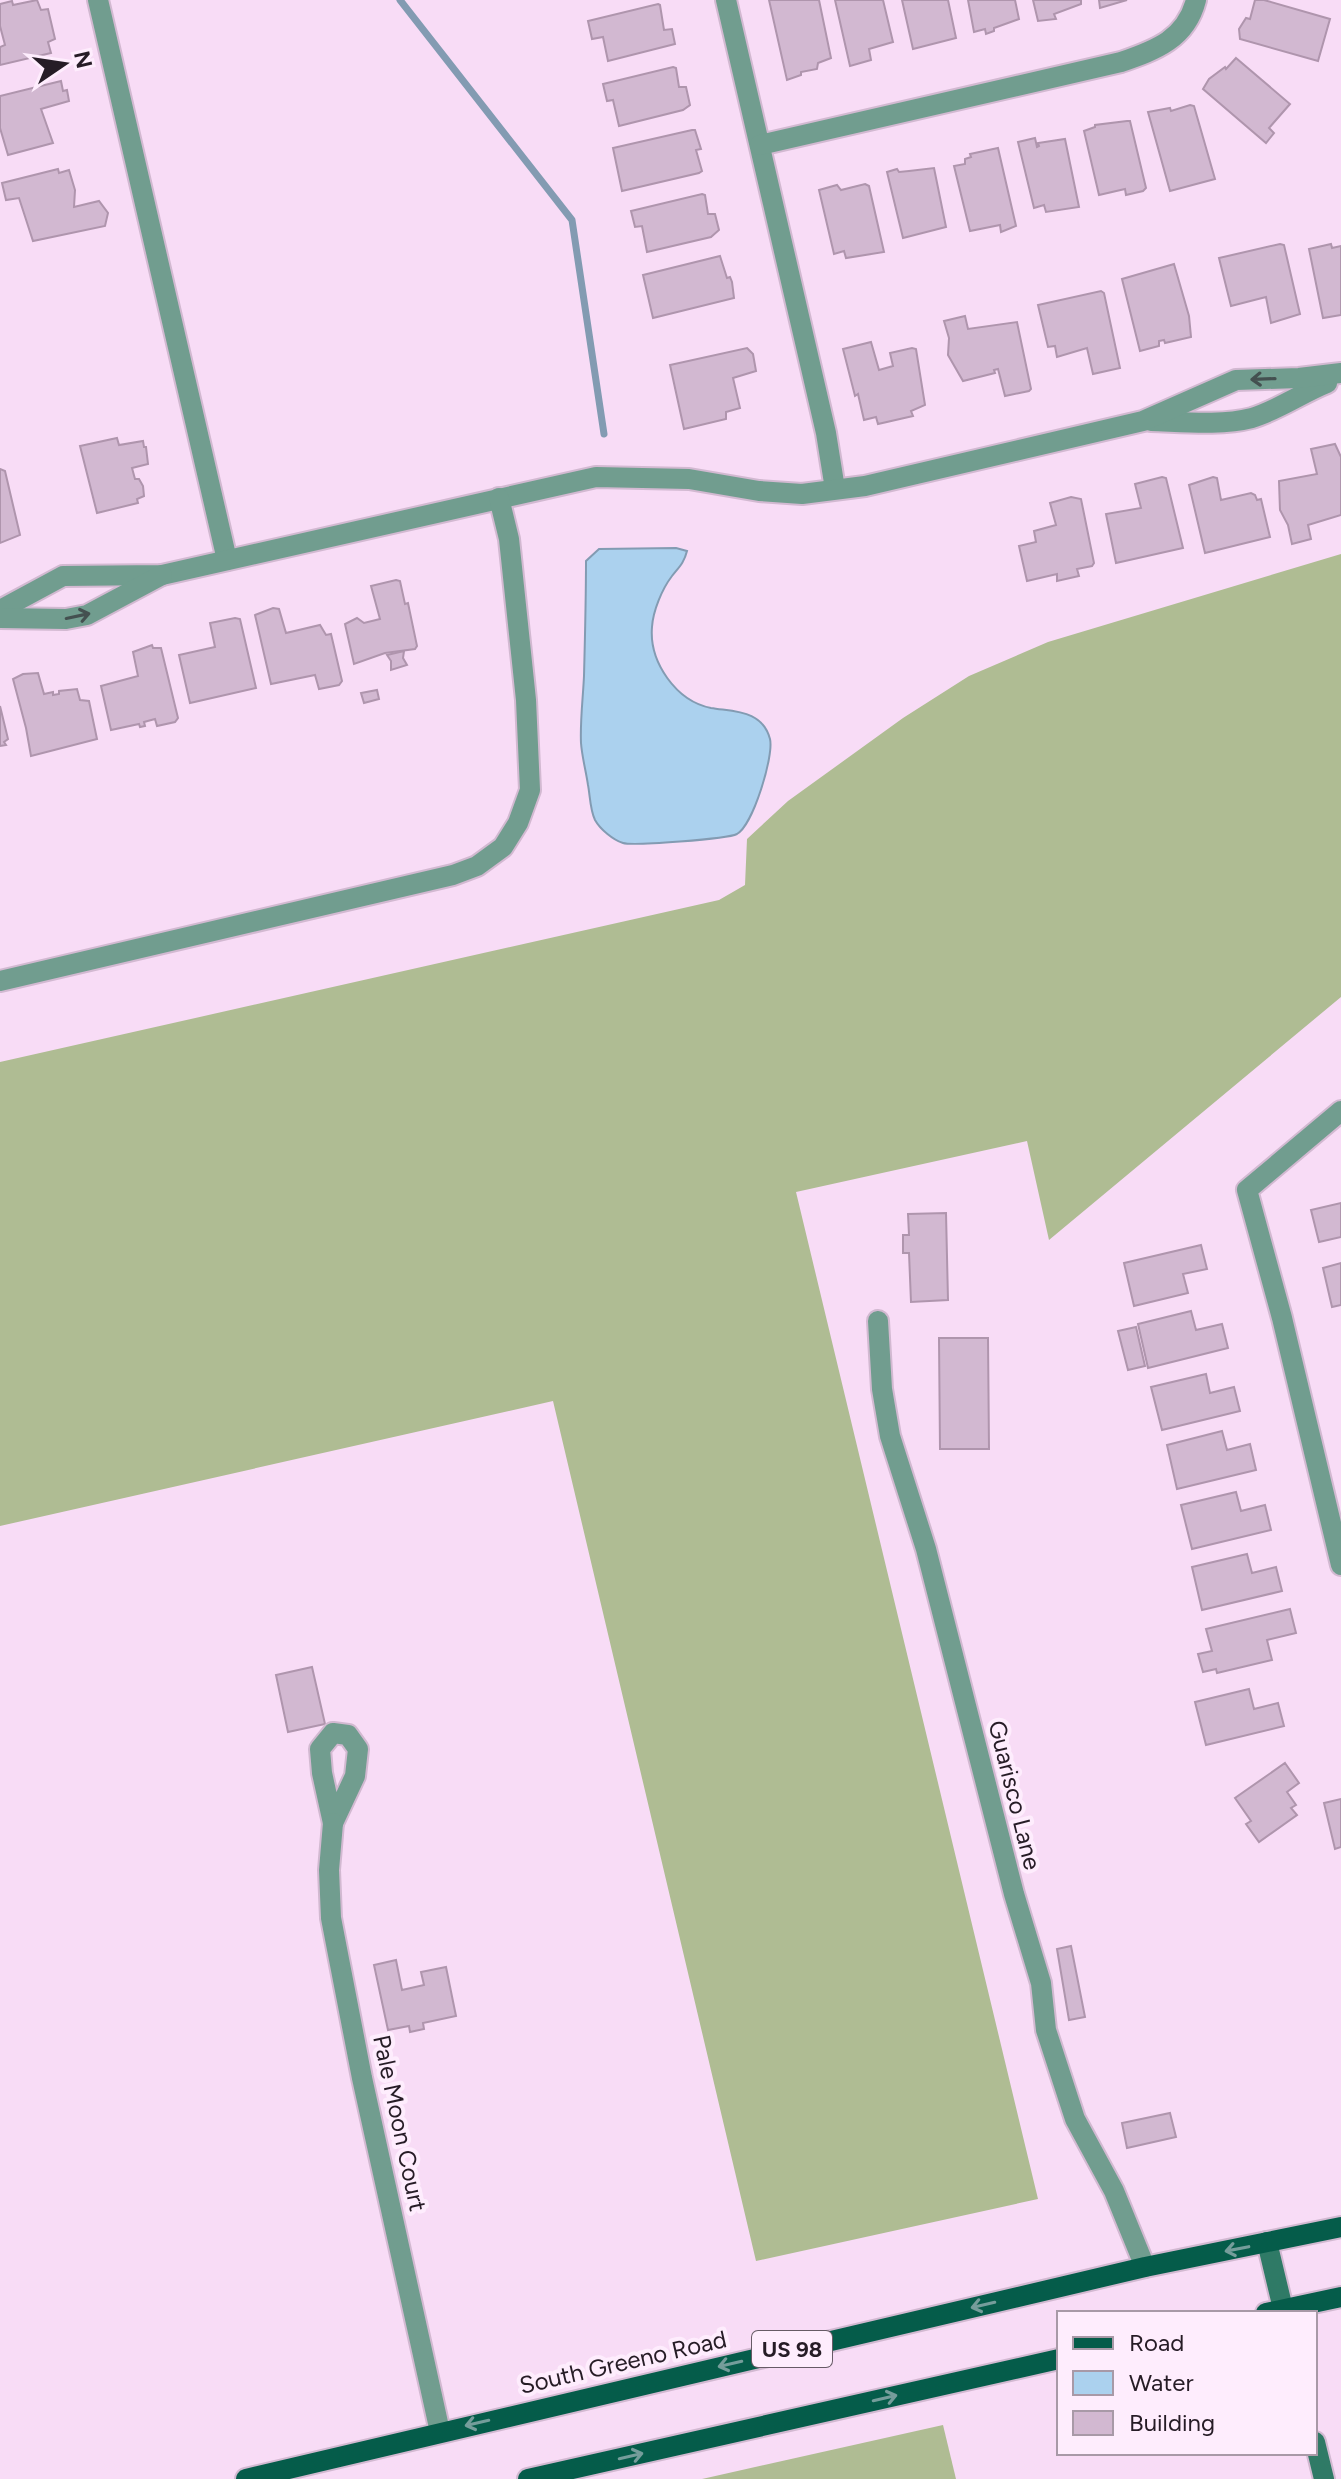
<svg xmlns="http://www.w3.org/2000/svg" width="1341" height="2479" font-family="Figtree,sans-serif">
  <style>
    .forest { fill: #afbc93 }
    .water { fill: #abd1ee; stroke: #839bb2; stroke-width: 2 }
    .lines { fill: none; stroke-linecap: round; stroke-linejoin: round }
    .stream { stroke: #839bb2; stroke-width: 7 }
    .building { fill: #d2b8d1; stroke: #af95ad; stroke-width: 2 }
    .street-casing { stroke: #d2b9d1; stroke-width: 24 }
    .secondary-casing { stroke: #d2b9d1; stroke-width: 24 }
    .primary-casing { stroke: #d2b9d1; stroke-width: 24 }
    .street { stroke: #719d8f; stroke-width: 20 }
    .secondary { stroke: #2f7a66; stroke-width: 20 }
    .primary { stroke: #055c4a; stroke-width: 20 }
    .oneway { stroke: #445050 }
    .oneway2 { stroke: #759d9b }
    .labels { text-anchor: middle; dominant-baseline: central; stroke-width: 8; stroke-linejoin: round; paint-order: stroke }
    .shield { fill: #feedfd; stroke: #675b66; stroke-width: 2 }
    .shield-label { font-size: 22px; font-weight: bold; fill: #261c26 }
    .street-label { font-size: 24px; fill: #261c26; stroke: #feedfd }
  </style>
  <rect width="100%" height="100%" fill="#f8dcf6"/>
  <!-- forest -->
  <g class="forest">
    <path d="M 1341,554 L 1341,997 L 1049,1240 L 1027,1141 L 796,1192 L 1038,2199 L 756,2261 L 553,1401 L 0,1526 L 0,1062 L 719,900 L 745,885 L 747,839 L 788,801 L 903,718 L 969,676 L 1048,642 Z"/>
    <path d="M 943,2425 L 956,2479 L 702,2479 Z"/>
  </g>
  <!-- water -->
  <path class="water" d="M 676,548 L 687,551 C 684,563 679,567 672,576 C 662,589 653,611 652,627 C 649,662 676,701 711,708 C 735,712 762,710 770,739 C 774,756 753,825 737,834 C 727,839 633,846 623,843 C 613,840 600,829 595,820 C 590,810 590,795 588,785 C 586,771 582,757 581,743 C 580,721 583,698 584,676 C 585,638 586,600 586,561 L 599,549 Z"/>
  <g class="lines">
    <!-- stream -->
    <path class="stream" d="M 400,0 L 572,220 L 604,434"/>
  </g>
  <!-- building -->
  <g class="building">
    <path d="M 37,0 L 41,10 L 48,9 L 55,39 L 48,42 L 51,53 L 0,65 L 0,47 L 5,45 L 0,26 L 0,4 L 12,1 L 13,5 Z"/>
    <path d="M 769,0 L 819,0 L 831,58 L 818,63 L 817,69 L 801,72 L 801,75 L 787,80 Z"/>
    <path d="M 835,0 L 883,0 L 893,42 L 869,49 L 871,60 L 850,66 Z"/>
    <path d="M 902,0 L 948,0 L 956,38 L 913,49 Z"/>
    <path d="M 968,0 L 1015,0 L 1019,19 L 994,28 L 994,31 L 986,34 L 985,29 L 974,32 Z"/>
    <path d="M 1033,0 L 1081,0 L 1081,4 L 1054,14 L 1056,19 L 1038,21 Z"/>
    <path d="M 1099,0 L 1127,0 L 1100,8 Z"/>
    <path d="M 1255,0 L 1264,0 L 1330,19 L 1318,61 L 1240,39 L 1239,29 L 1246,18 L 1250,19 Z"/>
    <path d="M 658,4 L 660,5 L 664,30 L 672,29 L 675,44 L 608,61 L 603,37 L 592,39 L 588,21 Z"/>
    <path d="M 1236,58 L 1290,104 L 1269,128 L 1274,133 L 1266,143 L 1203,89 L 1209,79 L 1225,67 L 1226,69 Z"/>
    <path d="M 673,67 L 676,68 L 679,87 L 686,87 L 690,105 L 683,110 L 619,126 L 613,100 L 607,101 L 603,84 Z"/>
    <path d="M 61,81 L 63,91 L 67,90 L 69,101 L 41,109 L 53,143 L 8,155 L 0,128 L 0,96 Z"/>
    <path d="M 1190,105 L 1194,106 L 1215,179 L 1170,191 L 1148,112 L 1170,108 L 1171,111 Z"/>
    <path d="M 1127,121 L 1130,121 L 1146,188 L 1143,191 L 1126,195 L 1125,189 L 1099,195 L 1084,131 L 1095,127 L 1095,125 Z"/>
    <path d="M 692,130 L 695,130 L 701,149 L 696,150 L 702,171 L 699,173 L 622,191 L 613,148 Z"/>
    <path d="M 1035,138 L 1037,147 L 1039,146 L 1038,143 L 1065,139 L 1079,207 L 1046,212 L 1044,205 L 1034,208 L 1018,142 Z"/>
    <path d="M 998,148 L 1016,226 L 1001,232 L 1000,225 L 970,231 L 954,166 L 965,164 L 965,159 L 971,157 L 970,154 Z"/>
    <path d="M 934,168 L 946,227 L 903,238 L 887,172 L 897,169 L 899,172 L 909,171 Z"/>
    <path d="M 58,169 L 59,173 L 69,170 L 75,190 L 74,207 L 99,201 L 108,213 L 105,226 L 33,241 L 19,198 L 6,200 L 2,183 Z"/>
    <path d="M 865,184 L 869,186 L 884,252 L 846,258 L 844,251 L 834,254 L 819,190 L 837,185 L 841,190 Z"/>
    <path d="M 702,194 L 705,195 L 708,214 L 715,214 L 719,230 L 711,237 L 647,252 L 642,226 L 635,227 L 631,211 Z"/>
    <path d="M 1280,244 L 1284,245 L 1300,314 L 1271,323 L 1266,297 L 1231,306 L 1219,258 Z"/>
    <path d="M 1331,244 L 1332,248 L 1341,246 L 1341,315 L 1323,318 L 1309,249 Z"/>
    <path d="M 720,256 L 727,278 L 730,277 L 732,282 L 734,298 L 653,318 L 643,275 Z"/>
    <path d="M 1174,264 L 1189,316 L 1191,337 L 1165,343 L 1164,340 L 1159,341 L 1159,346 L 1140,351 L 1122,279 Z"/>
    <path d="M 1101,291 L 1104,293 L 1120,368 L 1093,374 L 1087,348 L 1057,357 L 1055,346 L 1048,347 L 1038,305 Z"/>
    <path d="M 965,316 L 968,329 L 1017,322 L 1031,389 L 1029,391 L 1005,396 L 998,369 L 994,370 L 995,373 L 963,381 L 948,355 L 949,338 L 944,321 Z"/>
    <path d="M 871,342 L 879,370 L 893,366 L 890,353 L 912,348 L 916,349 L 925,405 L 911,411 L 913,416 L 878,424 L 876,417 L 864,420 L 858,394 L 855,396 L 843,349 Z"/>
    <path d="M 747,348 L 753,354 L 756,371 L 733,378 L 740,408 L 726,412 L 726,419 L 684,429 L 670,365 Z"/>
    <path d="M 117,438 L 119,445 L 143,441 L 144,447 L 146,447 L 148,464 L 132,468 L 135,479 L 139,479 L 143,486 L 144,496 L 137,499 L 138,503 L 97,513 L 80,446 Z"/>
    <path d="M 1335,444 L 1341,457 L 1341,515 L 1308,525 L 1311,539 L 1292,544 L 1288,525 L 1280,510 L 1279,481 L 1317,474 L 1311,449 Z"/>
    <path d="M 0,469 L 5,471 L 20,535 L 0,543 Z"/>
    <path d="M 1162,477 L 1166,478 L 1183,548 L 1116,563 L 1106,514 L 1141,508 L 1135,484 Z"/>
    <path d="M 1213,477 L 1217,478 L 1221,500 L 1251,493 L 1255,495 L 1257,500 L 1261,499 L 1270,537 L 1205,553 L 1189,485 Z"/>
    <path d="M 1071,497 L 1081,499 L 1094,563 L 1092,566 L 1077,569 L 1079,576 L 1057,581 L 1057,574 L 1027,581 L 1019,546 L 1036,542 L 1034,531 L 1056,525 L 1050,503 Z"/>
    <path d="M 396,580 L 400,581 L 405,604 L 408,603 L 417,646 L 415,649 L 385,653 L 354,664 L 345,624 L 357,618 L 364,623 L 380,619 L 371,586 Z"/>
    <path d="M 273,608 L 279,609 L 286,633 L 320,625 L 326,635 L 331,634 L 342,681 L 339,685 L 319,689 L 315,675 L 271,684 L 255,615 Z"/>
    <path d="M 235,618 L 240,619 L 256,688 L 190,703 L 179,655 L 215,647 L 210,623 Z"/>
    <path d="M 152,645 L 153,648 L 161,648 L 178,718 L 175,722 L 157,726 L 155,719 L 144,722 L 145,726 L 140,727 L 139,724 L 111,730 L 101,686 L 138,676 L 133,652 Z"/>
    <path d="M 404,651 L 403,658 L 407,665 L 391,670 L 391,661 L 387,655 Z"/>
    <path d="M 38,673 L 44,694 L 53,692 L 53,695 L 59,694 L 59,691 L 77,689 L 80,700 L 89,701 L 97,739 L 31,756 L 26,728 L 13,679 L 23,674 Z"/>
    <path d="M 377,690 L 379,699 L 364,703 L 361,693 Z"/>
    <path d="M 0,706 L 8,739 L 4,742 L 6,745 L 0,746 Z"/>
    <path d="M 1341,1203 L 1341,1237 L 1319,1242 L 1311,1210 Z"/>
    <path d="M 946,1213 L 948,1300 L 911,1302 L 909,1253 L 903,1253 L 903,1235 L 909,1235 L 908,1214 Z"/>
    <path d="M 1201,1245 L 1207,1269 L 1183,1274 L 1188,1293 L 1134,1306 L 1124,1263 Z"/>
    <path d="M 1341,1263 L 1341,1305 L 1332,1307 L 1323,1268 Z"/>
    <path d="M 1191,1311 L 1196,1330 L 1222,1324 L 1228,1348 L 1148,1368 L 1138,1324 Z"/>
    <path d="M 1136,1327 L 1145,1366 L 1128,1370 L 1118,1331 Z"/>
    <path d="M 939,1338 L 988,1338 L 989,1449 L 940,1449 Z"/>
    <path d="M 1206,1374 L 1210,1393 L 1234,1387 L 1240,1411 L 1162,1430 L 1151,1387 Z"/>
    <path d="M 1222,1431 L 1227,1450 L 1250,1444 L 1256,1470 L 1177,1489 L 1167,1445 Z"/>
    <path d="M 1236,1492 L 1241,1511 L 1265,1505 L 1271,1530 L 1192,1549 L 1181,1505 Z"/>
    <path d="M 1247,1554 L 1252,1573 L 1276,1567 L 1282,1591 L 1202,1610 L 1192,1567 Z"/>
    <path d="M 1290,1609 L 1296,1633 L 1267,1640 L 1272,1660 L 1217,1673 L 1216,1669 L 1203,1672 L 1198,1654 L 1212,1651 L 1206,1629 Z"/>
    <path d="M 312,1667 L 325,1724 L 288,1732 L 276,1675 Z"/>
    <path d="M 1249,1689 L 1254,1709 L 1278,1703 L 1284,1726 L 1206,1745 L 1195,1702 Z"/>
    <path d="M 1285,1763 L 1299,1783 L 1287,1792 L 1296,1805 L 1291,1808 L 1297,1815 L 1259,1842 L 1246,1824 L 1251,1821 L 1235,1798 Z"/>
    <path d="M 1341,1799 L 1341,1847 L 1335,1849 L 1324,1803 Z"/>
    <path d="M 1071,1946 L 1085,2017 L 1069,2020 L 1057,1949 Z"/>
    <path d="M 396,1960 L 402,1990 L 424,1985 L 421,1972 L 446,1967 L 456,2016 L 423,2023 L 424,2029 L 410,2032 L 409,2026 L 388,2030 L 374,1965 Z"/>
    <path d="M 1170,2113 L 1176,2137 L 1127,2148 L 1122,2123 Z"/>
  </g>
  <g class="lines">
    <defs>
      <g id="street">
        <path d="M 98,0 L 227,560"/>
        <path d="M 726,0 L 826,433 L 835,489"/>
        <path d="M 760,145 L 1121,62 C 1156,50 1186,39 1196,0"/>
        <path d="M 1151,421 C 1183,422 1221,426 1252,418 C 1278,410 1302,393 1327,383"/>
        <path d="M 0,610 L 63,576 L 162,575 L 596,477 L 689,479 L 759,491 L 802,494 L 865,486 L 1143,421 L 1236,380 L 1299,378 L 1341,373"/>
        <path d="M 0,618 L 66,619 L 87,615 L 162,575"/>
        <path d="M 0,981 L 453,875 L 477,866 L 503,847 L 518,823 L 530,790 L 526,700 L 509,539 L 499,498"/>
        <path d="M 1341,1111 L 1247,1190 L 1282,1318 L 1341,1565"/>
        <path d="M 878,1321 L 882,1389 L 890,1436 L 926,1549 L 1014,1894 L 1041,1983 L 1046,2030 L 1075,2119 L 1114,2191 L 1145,2267"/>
        <path d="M 333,1733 L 348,1735 L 358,1749 L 355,1776 L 333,1823 L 322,1773 L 320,1749 Z"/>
        <path d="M 333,1823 L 329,1870 L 331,1918 L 362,2078 L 440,2432"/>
      </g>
      <g id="secondary">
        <path d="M 1267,2242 L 1284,2313"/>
        <path d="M 1315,2442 L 1324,2479"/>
      </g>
      <g id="primary">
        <path d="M 1266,2313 L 1341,2297"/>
        <path d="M 246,2479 L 1145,2267 L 1341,2227"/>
        <path d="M 528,2479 L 1059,2359"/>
      </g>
    </defs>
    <!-- street casing -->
    <use href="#street" class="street-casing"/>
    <!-- secondary casing -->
    <use href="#secondary" class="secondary-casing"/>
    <!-- primary casing -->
    <use href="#primary" class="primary-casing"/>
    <!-- street -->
    <use href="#street" class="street"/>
    <!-- secondary -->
    <use href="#secondary" class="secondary"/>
    <!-- primary -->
    <use href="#primary" class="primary"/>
  </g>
  <!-- one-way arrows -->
  <defs><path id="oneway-shaft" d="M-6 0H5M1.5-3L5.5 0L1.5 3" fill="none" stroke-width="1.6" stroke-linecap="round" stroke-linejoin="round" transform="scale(2)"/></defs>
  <g class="oneway">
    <use href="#oneway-shaft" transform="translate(1263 379) rotate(178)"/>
    <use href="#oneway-shaft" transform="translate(78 616) rotate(-12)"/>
  </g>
  <g class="oneway2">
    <use href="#oneway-shaft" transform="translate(1237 2249) rotate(169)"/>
    <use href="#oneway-shaft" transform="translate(983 2305) rotate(167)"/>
    <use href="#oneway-shaft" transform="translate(730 2364) rotate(167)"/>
    <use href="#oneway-shaft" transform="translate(885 2398) rotate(-13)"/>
    <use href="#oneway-shaft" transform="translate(477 2423) rotate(167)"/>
    <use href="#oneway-shaft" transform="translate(631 2456) rotate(-13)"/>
  </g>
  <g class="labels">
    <!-- shield labels -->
    <rect class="shield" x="752" y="2331" width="80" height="36" rx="6"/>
    <g class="shield-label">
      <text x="792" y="2349">US 98</text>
    </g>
    <!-- street labels -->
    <g class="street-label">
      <text transform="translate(1015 1795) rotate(76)">Guarisco Lane</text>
      <text transform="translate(400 2123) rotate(78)">Pale Moon Court</text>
      <text transform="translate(623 2362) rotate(-13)">South Greeno Road</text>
    </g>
  </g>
  <!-- legend -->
  <rect x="1057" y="2311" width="260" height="144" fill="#feedfd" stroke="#a899a7" stroke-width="2"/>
  <rect x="1073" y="2337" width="40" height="12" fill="#055c4a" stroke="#a899a7" stroke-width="2"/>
  <text x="1129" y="2351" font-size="24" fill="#261c26">Road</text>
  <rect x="1073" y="2371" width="40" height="24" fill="#abd1ee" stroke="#a899a7" stroke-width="2"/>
  <text x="1129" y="2391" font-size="24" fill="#261c26">Water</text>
  <rect x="1073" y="2411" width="40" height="24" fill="#d2b8d1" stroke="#a899a7" stroke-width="2"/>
  <text x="1129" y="2431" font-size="24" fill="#261c26">Building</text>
  <!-- north arrow -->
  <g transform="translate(64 64) rotate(77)" stroke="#feedfd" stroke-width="6" paint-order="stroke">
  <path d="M0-6L14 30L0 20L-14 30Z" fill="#261c26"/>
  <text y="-12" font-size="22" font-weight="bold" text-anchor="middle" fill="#261c26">N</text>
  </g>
</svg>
